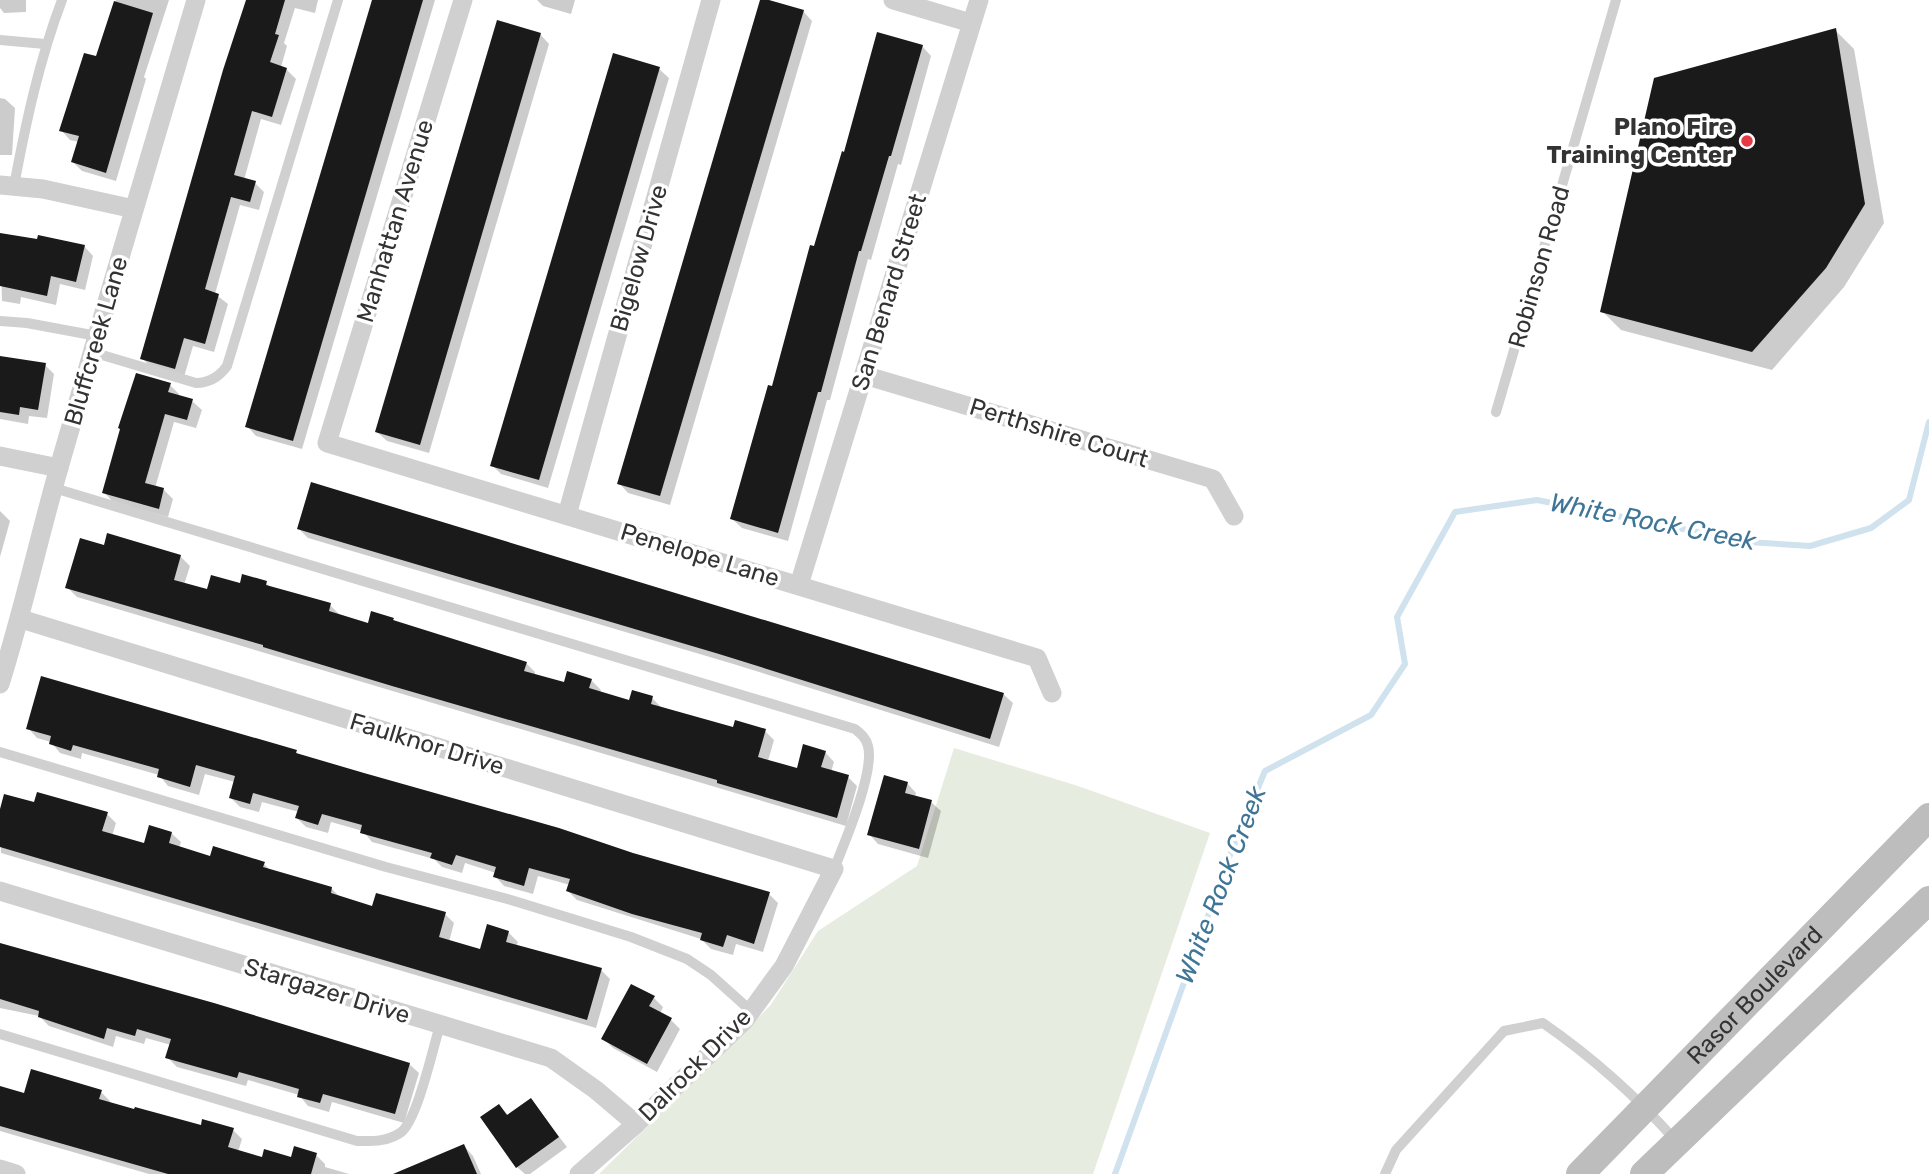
<svg xmlns="http://www.w3.org/2000/svg" width="1929" height="1174" font-family="Rubik,sans-serif">
  <style>
    .green { fill: #e6ecdf }
    .shadow { fill: #0003 }
    .lines { fill: none; stroke-linecap: round; stroke-linejoin: round }
    .stream { stroke: #cfe2ee; stroke-width: 6 }
    .building { fill: #1a1a1a }
    .service { stroke: #d0d0d0; stroke-width: 10 }
    .minor { stroke: #d0d0d0; stroke-width: 19 }
    .secondary { stroke: #bdbdbd; stroke-width: 28 }
    .poi-dot { fill: #e63946; stroke: #fff; stroke-width: 2.5 }
    .labels { text-anchor: middle; dominant-baseline: central; stroke-width: 7; stroke-linejoin: round; paint-order: stroke }
    .poi-label { font-size: 24px; font-weight: bold; fill: #333; stroke: #fff; text-anchor: end }
    .street-label { font-size: 24px; fill: #333; stroke: #fff }
    .water-label { font-size: 26px; font-style: italic; fill: #3f7597; stroke: #fff }
  </style>
  <rect width="100%" height="100%" fill="#fff"/>
  <!-- green -->
  <path class="green" d="M 954,748 L 1078,786 L 1210,833 L 1093,1174 L 599,1174 L 770,1006 L 818,931 L 917,866 Z"/>
  <!-- shadow -->
  <g class="shadow">
    <path d="M 0,0 L 26,0 L 26,12 L 4,13 L 0,8 Z"/>
    <path d="M 116,0 L 169,0 L 144,77 L 146,79 L 116,181 L 82,171 L 73,162 L 79,142 L 70,140 L 61,130 L 98,58 Z"/>
    <path d="M 247,0 L 318,0 L 315,13 L 295,8 L 284,43 L 287,46 L 281,67 L 286,69 L 296,79 L 281,125 L 261,119 L 244,180 L 255,183 L 264,192 L 259,210 L 240,205 L 215,294 L 228,304 L 214,352 L 193,346 L 184,377 L 151,367 L 142,358 Z"/>
    <path d="M 373,0 L 435,0 L 302,449 L 256,436 L 247,426 Z"/>
    <path d="M 537,0 L 575,0 L 571,14 L 543,6 Z"/>
    <path d="M 762,0 L 803,11 L 812,21 L 670,505 L 628,493 L 619,483 Z"/>
    <path d="M 1835,30 L 1854,49 L 1884,223 L 1844,287 L 1772,370 L 1621,330 L 1602,311 Z"/>
    <path d="M 540,34 L 549,44 L 429,453 L 387,441 L 377,432 Z"/>
    <path d="M 922,46 L 931,56 L 901,165 L 898,164 L 871,260 L 868,259 L 830,400 L 827,400 L 788,541 L 742,528 L 732,519 L 845,154 Z"/>
    <path d="M 659,69 L 669,78 L 548,488 L 501,474 L 492,465 Z"/>
    <path d="M 0,98 L 5,99 L 15,108 L 12,155 L 0,155 Z"/>
    <path d="M 0,234 L 84,246 L 93,256 L 85,290 L 60,284 L 56,305 L 21,297 L 20,304 L 2,301 Z"/>
    <path d="M 0,357 L 45,365 L 54,374 L 47,418 L 29,416 L 28,424 L 0,419 Z"/>
    <path d="M 170,385 L 179,394 L 178,397 L 192,401 L 202,410 L 196,428 L 174,422 L 155,488 L 164,490 L 173,499 L 168,517 L 113,502 L 104,492 Z"/>
    <path d="M 0,511 L 10,521 L 0,557 Z"/>
    <path d="M 299,529 L 1003,694 L 1013,703 L 999,747 L 730,663 L 308,538 Z"/>
    <path d="M 105,547 L 180,556 L 190,566 L 184,585 L 208,592 L 266,583 L 271,588 L 330,605 L 339,614 L 369,625 L 393,619 L 397,623 L 526,663 L 535,672 L 535,676 L 565,684 L 591,680 L 601,690 L 600,693 L 630,702 L 652,698 L 661,707 L 734,729 L 765,731 L 774,740 L 768,761 L 798,770 L 825,752 L 834,762 L 831,772 L 848,777 L 857,786 L 846,826 L 77,597 L 67,587 Z"/>
    <path d="M 28,728 L 296,752 L 300,756 L 769,894 L 778,903 L 763,952 L 736,944 L 733,955 L 711,949 L 701,939 L 577,900 L 568,891 L 570,885 L 538,876 L 533,894 L 504,886 L 495,876 L 496,873 L 465,863 L 462,873 L 442,867 L 434,859 L 372,842 L 363,831 L 331,822 L 328,833 L 306,827 L 297,818 L 299,812 L 262,802 L 259,812 L 240,807 L 231,798 L 235,782 L 205,774 L 199,795 L 168,786 L 159,775 L 82,753 L 81,759 L 60,753 L 51,742 L 37,738 Z"/>
    <path d="M 907,783 L 916,793 L 915,797 L 931,802 L 941,811 L 928,858 L 878,844 L 869,834 Z"/>
    <path d="M 35,805 L 107,814 L 116,823 L 112,836 L 145,845 L 171,833 L 181,842 L 179,848 L 211,858 L 264,864 L 271,871 L 332,889 L 341,898 L 373,908 L 445,914 L 454,923 L 449,942 L 481,951 L 508,932 L 518,942 L 516,947 L 601,970 L 610,979 L 596,1028 L 1,853 L 0,816 Z"/>
    <path d="M 0,944 L 409,1064 L 419,1073 L 404,1123 L 332,1102 L 329,1112 L 308,1106 L 299,1095 L 248,1080 L 246,1086 L 177,1067 L 167,1057 L 171,1045 L 146,1038 L 144,1044 L 116,1036 L 113,1047 L 49,1026 L 39,1016 L 0,1008 Z"/>
    <path d="M 654,998 L 663,1007 L 660,1014 L 671,1020 L 680,1029 L 657,1072 L 613,1048 L 604,1039 Z"/>
    <path d="M 0,1088 L 25,1095 L 101,1092 L 110,1101 L 109,1104 L 202,1128 L 233,1130 L 242,1139 L 238,1152 L 263,1159 L 292,1159 L 316,1155 L 325,1164 L 325,1167 L 349,1174 L 149,1174 L 0,1131 Z"/>
    <path d="M 531,1100 L 567,1147 L 530,1174 L 525,1174 L 517,1167 L 499,1106 L 509,1116 Z"/>
    <path d="M 464,1146 L 473,1156 L 481,1174 L 419,1174 Z"/>
  </g>
  <g class="lines">
    <!-- stream -->
    <path class="stream" d="M 1115,1174 L 1230,855 L 1265,771 L 1371,715 L 1405,664 L 1397,617 L 1455,512 L 1537,500 L 1748,542 L 1810,546 L 1871,528 L 1909,500 L 1929,422"/>
  </g>
  <!-- building -->
  <g class="building">
    <path d="M 246,0 L 285,0 L 275,34 L 279,35 L 270,62 L 287,68 L 272,117 L 252,111 L 234,175 L 256,181 L 250,202 L 231,197 L 205,289 L 219,294 L 205,344 L 184,338 L 175,369 L 140,359 L 223,70 Z"/>
    <path d="M 372,0 L 423,0 L 293,441 L 245,427 Z"/>
    <path d="M 760,0 L 769,0 L 804,10 L 660,496 L 617,484 Z"/>
    <path d="M 114,1 L 153,13 L 106,173 L 71,162 L 79,136 L 59,131 L 84,53 L 96,56 Z"/>
    <path d="M 497,20 L 541,33 L 420,445 L 375,432 Z"/>
    <path d="M 1836,28 L 1865,204 L 1826,268 L 1752,352 L 1600,312 L 1654,78 Z"/>
    <path d="M 877,32 L 923,45 L 891,156 L 889,156 L 861,251 L 859,251 L 821,392 L 818,392 L 778,533 L 730,519 L 768,385 L 772,386 L 810,245 L 814,246 L 842,151 L 844,152 Z"/>
    <path d="M 613,53 L 660,67 L 539,480 L 490,466 Z"/>
    <path d="M 0,233 L 37,239 L 38,235 L 85,245 L 76,282 L 51,276 L 47,296 L 0,286 Z"/>
    <path d="M 0,356 L 46,363 L 38,410 L 20,407 L 19,415 L 0,412 Z"/>
    <path d="M 136,373 L 171,383 L 168,392 L 193,399 L 187,420 L 165,414 L 145,483 L 164,488 L 159,509 L 102,493 L 120,429 L 118,428 Z"/>
    <path d="M 311,482 L 1004,693 L 990,739 L 719,654 L 297,529 Z"/>
    <path d="M 107,533 L 181,555 L 174,580 L 207,589 L 211,575 L 240,583 L 242,574 L 267,581 L 266,585 L 331,603 L 329,611 L 368,623 L 371,611 L 394,618 L 393,620 L 527,662 L 524,671 L 564,682 L 567,671 L 592,679 L 589,688 L 629,700 L 632,690 L 653,696 L 651,704 L 733,727 L 735,720 L 766,729 L 758,757 L 797,768 L 803,744 L 826,751 L 821,767 L 849,775 L 837,818 L 717,783 L 717,780 L 392,686 L 263,647 L 263,645 L 65,588 L 80,538 L 104,545 Z"/>
    <path d="M 41,676 L 297,750 L 296,753 L 364,773 L 559,828 L 633,853 L 770,892 L 754,944 L 727,935 L 723,947 L 700,940 L 702,933 L 632,914 L 566,891 L 570,879 L 529,868 L 524,886 L 493,877 L 496,867 L 456,855 L 452,865 L 430,858 L 432,853 L 360,833 L 362,825 L 322,814 L 318,825 L 295,818 L 299,806 L 253,793 L 250,804 L 229,798 L 235,776 L 196,765 L 190,787 L 157,777 L 159,769 L 73,745 L 71,751 L 49,744 L 51,736 L 26,729 Z"/>
    <path d="M 884,775 L 908,782 L 905,793 L 932,800 L 919,849 L 867,835 Z"/>
    <path d="M 37,792 L 108,812 L 102,831 L 144,843 L 149,825 L 172,832 L 169,843 L 210,856 L 213,846 L 265,862 L 263,867 L 332,887 L 331,893 L 372,906 L 376,893 L 446,912 L 439,937 L 480,949 L 487,924 L 509,931 L 506,942 L 602,968 L 587,1020 L 0,847 L 0,809 L 4,794 L 34,802 Z"/>
    <path d="M 0,943 L 214,1003 L 410,1063 L 395,1114 L 323,1094 L 320,1103 L 297,1097 L 299,1089 L 275,1082 L 239,1072 L 237,1078 L 165,1058 L 171,1039 L 137,1029 L 135,1036 L 107,1028 L 104,1039 L 38,1017 L 39,1011 L 0,999 Z"/>
    <path d="M 631,984 L 655,996 L 649,1006 L 672,1018 L 647,1064 L 601,1039 Z"/>
    <path d="M 31,1069 L 102,1090 L 99,1099 L 134,1109 L 135,1107 L 201,1125 L 202,1119 L 234,1128 L 228,1147 L 262,1157 L 264,1149 L 291,1157 L 294,1146 L 317,1153 L 311,1174 L 168,1174 L 0,1126 L 0,1086 L 24,1093 Z"/>
    <path d="M 531,1098 L 559,1137 L 516,1168 L 480,1117 L 499,1104 L 507,1115 Z"/>
    <path d="M 464,1144 L 477,1174 L 393,1174 Z"/>
  </g>
  <g class="lines">
    <!-- service -->
    <g class="service">
      <path d="M 0,40 L 45,44"/>
      <path d="M 14,186 C 26,122 39,61 62,0"/>
      <path d="M 0,321 L 27,323 L 97,336"/>
      <path d="M 92,352 L 196,383 C 209,383 219,377 227,366 L 338,0"/>
      <path d="M 1496,412 L 1616,0"/>
      <path d="M 54,488 L 855,729 C 861,734 866,738 868,746 C 875,772 844,844 834,869"/>
      <path d="M 0,752 L 386,867 L 511,900 L 631,937 L 687,959 L 711,975 L 751,1011"/>
      <path d="M 0,1034 L 357,1141 C 372,1141 386,1142 400,1133 C 417,1122 433,1048 440,1025"/>
      <path d="M 1385,1174 L 1396,1150 L 1504,1031 L 1543,1023 C 1592,1057 1636,1096 1676,1141"/>
    </g>
    <!-- minor -->
    <g class="minor">
      <path d="M 463,0 L 327,443 L 1037,658 L 1052,693"/>
      <path d="M 893,0 L 971,23"/>
      <path d="M 0,185 L 43,189 L 134,209"/>
      <path d="M 864,375 L 1213,479 L 1234,516"/>
      <path d="M 0,456 L 59,468"/>
      <path d="M 567,515 L 711,0"/>
      <path d="M 799,585 L 979,0"/>
      <path d="M 21,619 L 834,869 L 784,966 L 744,1021 L 636,1124 L 579,1174"/>
      <path d="M 0,684 C 23,611 39,537 60,464 C 104,309 151,154 196,0"/>
      <path d="M 0,891 L 551,1058 L 596,1090 L 636,1124"/>
      <path d="M 0,1169 L 16,1174"/>
    </g>
    <!-- secondary -->
    <g class="secondary">
      <path id="s1" d="M 1580,1174 L 1929,817"/>
      <path d="M 1644,1174 L 1929,900"/>
    </g>
  </g>
  <!-- markers -->
  <circle class="poi-dot" cx="1747" cy="141" r="7"/>
  <g class="labels">
    <!-- poi labels -->
    <g class="poi-label">
      <text x="1733" y="127">Plano Fire<tspan x="1733" dy="28">Training Center</tspan></text>
    </g>
    <!-- street labels -->
    <g class="street-label">
      <text transform="translate(395 221) rotate(-73)">Manhattan Avenue</text>
      <text transform="translate(639 258) rotate(-74)">Bigelow Drive</text>
      <text transform="translate(1539 267) rotate(-74)">Robinson Road</text>
      <text transform="translate(889 292) rotate(-73)">San Benard Street</text>
      <text transform="translate(96 341) rotate(-74)">Bluffcreek Lane</text>
      <text transform="translate(1059 433) rotate(17)">Perthshire Court</text>
      <text transform="translate(700 555) rotate(17)">Penelope Lane</text>
      <text transform="translate(427 744) rotate(17)">Faulknor Drive</text>
      <text transform="translate(327 991) rotate(17)">Stargazer Drive</text>
      <text stroke="none"><textPath href="#s1" startOffset="250">Rasor Boulevard</textPath></text>
      <text transform="translate(695 1065) rotate(-45)">Dalrock Drive</text>
    </g>
    <!-- water labels -->
    <g class="water-label">
      <text transform="translate(1653 522) rotate(11)">White Rock Creek</text>
      <text transform="translate(1221 885) rotate(-69)">White Rock Creek</text>
    </g>
  </g>
</svg>
